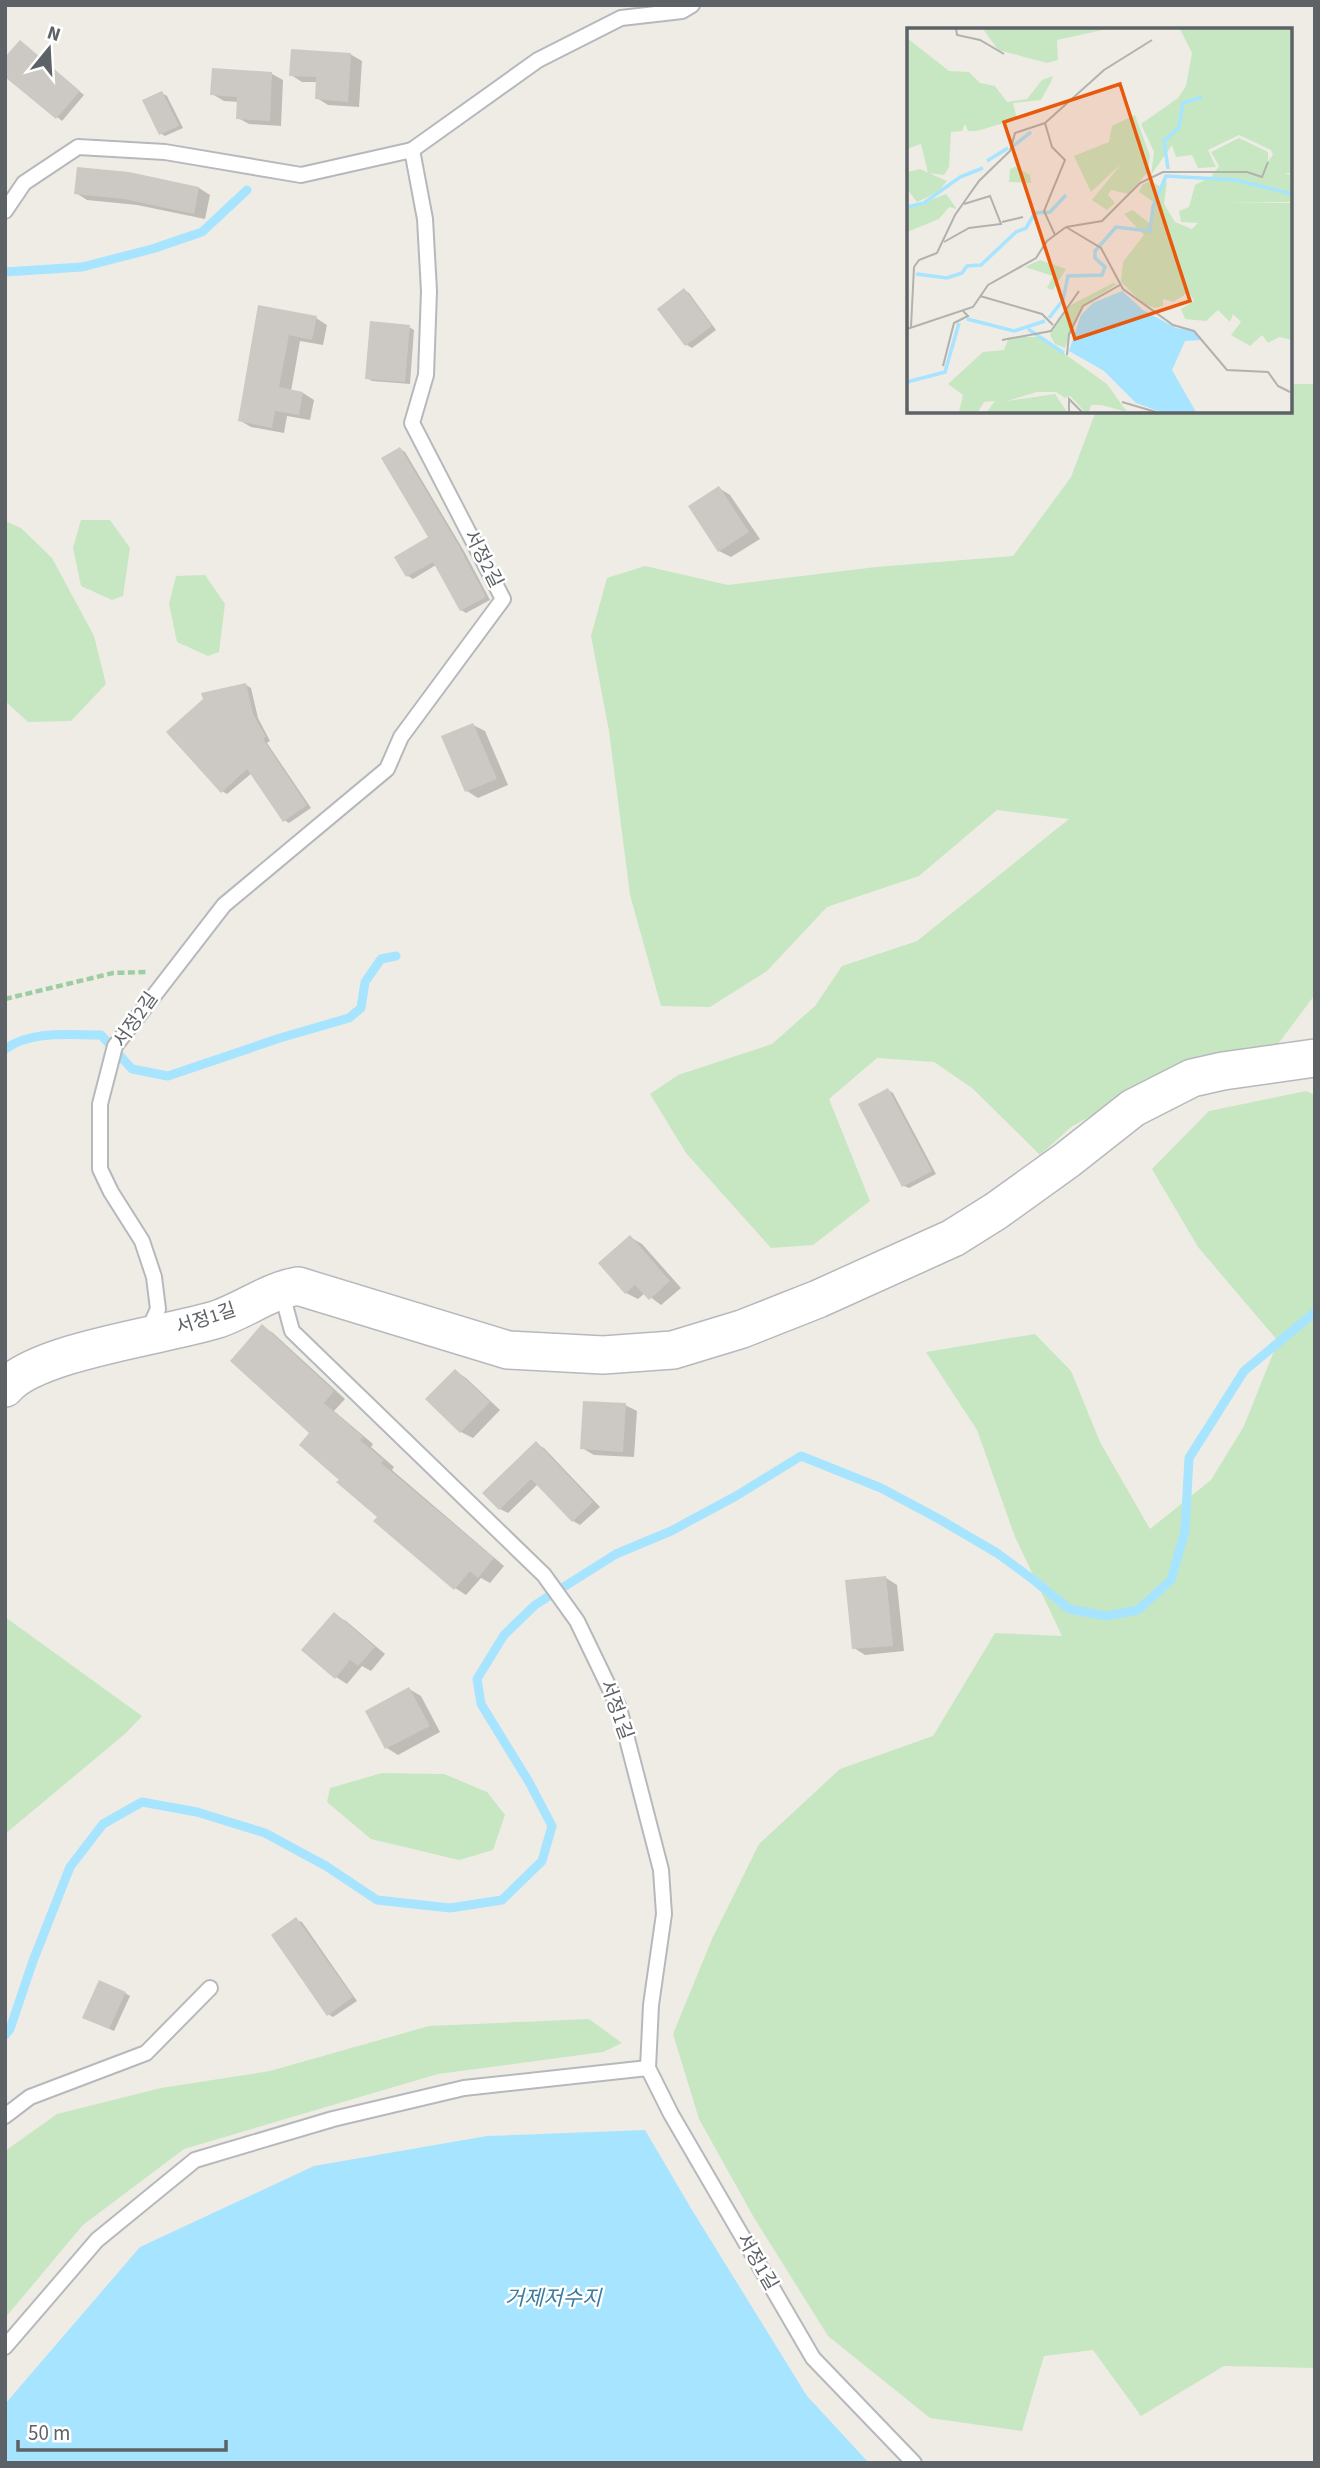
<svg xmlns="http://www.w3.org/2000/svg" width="1320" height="2468" font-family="'Source Sans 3','Noto Sans KR',sans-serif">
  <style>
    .green { fill: #c7e7c2 }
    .water { fill: #a6e4ff }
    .shadow { fill: #0003 }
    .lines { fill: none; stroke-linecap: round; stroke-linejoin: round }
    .stream { stroke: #a6e4ff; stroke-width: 9 }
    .building { fill: #ccc9c4 }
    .service-casing { stroke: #b6b9bc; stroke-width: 18 }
    .tertiary-casing { stroke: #b6b9bc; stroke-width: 40 }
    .path { stroke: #9ecda4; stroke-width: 4.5; stroke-dasharray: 7 3.5; stroke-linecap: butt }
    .service { stroke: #fff; stroke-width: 14 }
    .tertiary { stroke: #fff; stroke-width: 37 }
    .labels { text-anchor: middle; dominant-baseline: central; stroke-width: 5; stroke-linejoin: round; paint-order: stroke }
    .street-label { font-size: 19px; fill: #5d6266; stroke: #fff }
    .water-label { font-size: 21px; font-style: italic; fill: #3b7ba0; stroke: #fff }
    .inset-river { fill: none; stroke: #a6e4ff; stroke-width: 3.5 }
    .inset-road { fill: none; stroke: #b1b1ae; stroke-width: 2 }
    .view { fill: #e8590c; fill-opacity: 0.15; stroke: #e8590c; stroke-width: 3.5 }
    .inset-edge { fill: none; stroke: #5d6266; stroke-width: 3.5 }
  </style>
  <rect width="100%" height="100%" fill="#efece5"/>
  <!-- green -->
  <g class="green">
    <path d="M 1290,384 L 1315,384 L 1314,996 L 1275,1048 L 1186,1063 L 1071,1127 L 1040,1155 L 972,1088 L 934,1062 L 877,1058 L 829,1099 L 870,1201 L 813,1245 L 771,1248 L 686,1153 L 650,1094 L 678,1075 L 772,1044 L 815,1006 L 842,966 L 917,941 L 1069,819 L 997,810 L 919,876 L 827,907 L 767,971 L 710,1007 L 661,1006 L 630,895 L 609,731 L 591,636 L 607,578 L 645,566 L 728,585 L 876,567 L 1013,556 L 1071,477 L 1096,411 L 1290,411 Z"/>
    <path d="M 81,520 L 110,520 L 130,548 L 123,596 L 112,600 L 81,586 L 73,548 Z"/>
    <path d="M 5,521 L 21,528 L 52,558 L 94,636 L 106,684 L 71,721 L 28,722 L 5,701 Z"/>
    <path d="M 205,575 L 225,604 L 219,652 L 208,656 L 177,642 L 169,604 L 176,576 Z"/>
    <path d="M 1306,1091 L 1315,1095 L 1315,2368 L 1224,2366 L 1141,2416 L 1093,2350 L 1044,2356 L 1022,2431 L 930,2418 L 828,2336 L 753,2216 L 699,2119 L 673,2034 L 712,1939 L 759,1844 L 840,1769 L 933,1736 L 995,1633 L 1062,1636 L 1015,1537 L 977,1430 L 926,1352 L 1035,1334 L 1071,1371 L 1100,1442 L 1150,1529 L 1211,1480 L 1244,1426 L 1278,1341 L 1198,1247 L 1152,1169 L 1209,1111 Z"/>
    <path d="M 5,1617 L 142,1716 L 126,1733 L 5,1834 Z"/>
    <path d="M 382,1773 L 444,1774 L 487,1792 L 505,1815 L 493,1850 L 459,1860 L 371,1839 L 327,1802 L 330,1788 Z"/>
    <path d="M 589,2019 L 622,2043 L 603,2052 L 438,2074 L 184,2149 L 83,2225 L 5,2318 L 5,2151 L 57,2114 L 161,2088 L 270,2071 L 429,2026 Z"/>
  </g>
  <!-- water -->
  <path class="water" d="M 645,2130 L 692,2210 L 807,2396 L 869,2463 L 5,2463 L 5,2404 L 140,2247 L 314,2166 L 487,2136 Z"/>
  <!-- shadow -->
  <g class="shadow">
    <path d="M 25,45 L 84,95 L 62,121 L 5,74 Z"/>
    <path d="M 350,54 L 362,61 L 359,107 L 328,105 L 317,98 L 318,82 L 302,82 L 291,75 Z"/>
    <path d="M 272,74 L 283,80 L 281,126 L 249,124 L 238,118 L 239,102 L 224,101 L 212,94 Z"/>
    <path d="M 162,93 L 167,96 L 183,128 L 165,136 L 160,133 Z"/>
    <path d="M 199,188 L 210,195 L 205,219 L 137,205 L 87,200 L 76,193 Z"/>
    <path d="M 684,290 L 689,293 L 716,330 L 692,348 L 687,345 L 659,309 Z"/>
    <path d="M 260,307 L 316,318 L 327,325 L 323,345 L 300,341 L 291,391 L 303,393 L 314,400 L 310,420 L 287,416 L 284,433 L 251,427 L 239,420 Z"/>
    <path d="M 409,327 L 414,330 L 410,384 L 372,381 L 367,378 Z"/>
    <path d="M 400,449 L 405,452 L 464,551 L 490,600 L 466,613 L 461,610 L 436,565 L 413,579 L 408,576 L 397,558 L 430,538 Z"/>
    <path d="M 719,488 L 730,495 L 760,539 L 731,557 L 719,551 Z"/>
    <path d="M 246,685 L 251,688 L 258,718 L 270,741 L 267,743 L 311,808 L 289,823 L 284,820 L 252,773 L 227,794 L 222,791 L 204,699 Z"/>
    <path d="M 473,725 L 485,731 L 508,785 L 478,798 L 467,791 Z"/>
    <path d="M 888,1090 L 893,1093 L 936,1174 L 909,1188 L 904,1186 Z"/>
    <path d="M 630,1237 L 642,1244 L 681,1288 L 661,1305 L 645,1293 L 638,1299 L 626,1293 Z"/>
    <path d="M 262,1326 L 273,1333 L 345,1399 L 334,1411 L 373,1444 L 371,1447 L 394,1467 L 392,1470 L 504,1566 L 490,1583 L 481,1578 L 466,1595 L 455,1588 L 341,1480 L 312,1433 Z"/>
    <path d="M 455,1371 L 466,1378 L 500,1410 L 473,1438 L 461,1432 Z"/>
    <path d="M 625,1405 L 637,1411 L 634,1457 L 594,1455 L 582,1448 Z"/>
    <path d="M 536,1444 L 544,1448 L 600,1507 L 580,1525 L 573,1521 L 538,1484 L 508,1513 L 500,1509 Z"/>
    <path d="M 886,1578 L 897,1585 L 904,1651 L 865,1655 L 854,1648 Z"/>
    <path d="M 335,1615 L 346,1621 L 385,1654 L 371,1671 L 362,1666 L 347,1684 L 336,1677 Z"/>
    <path d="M 409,1689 L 421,1696 L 440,1732 L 398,1755 L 387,1748 L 367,1712 Z"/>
    <path d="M 296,1920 L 302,1922 L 357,2001 L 333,2017 L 328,2014 Z"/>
    <path d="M 125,1993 L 130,1996 L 114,2031 L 90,2020 Z"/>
  </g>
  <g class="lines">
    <!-- stream -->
    <g class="stream">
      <path d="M 5,272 L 82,267 L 152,249 L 202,232 L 247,190"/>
      <path d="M 5,1049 C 31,1030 70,1035 101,1035 L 132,1069 L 168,1076 L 280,1038 L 349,1018 L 361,1008 L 365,982 L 381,959 L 396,956"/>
      <path d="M 5,2035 L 10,2029 L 33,1961 L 70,1867 L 103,1824 L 142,1802 L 197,1812 L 265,1833 L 326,1866 L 377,1900 L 450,1908 L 502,1900 L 542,1861 L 552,1826 L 529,1782 L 481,1704 L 477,1679 L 504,1635 L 535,1605 L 616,1554 L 671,1531 L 736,1496 L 801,1456 L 881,1488 L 939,1519 L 997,1553 L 1035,1581 L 1069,1609 L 1106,1616 L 1138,1610 L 1171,1580 L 1185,1531 L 1189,1458 L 1244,1371 L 1315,1312"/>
    </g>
  </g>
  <!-- building -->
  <g class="building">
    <path d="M 20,40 L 80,91 L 56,119 L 5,77 L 5,57 Z"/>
    <path d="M 291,49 L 351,53 L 348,102 L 315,99 L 316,77 L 289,76 Z"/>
    <path d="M 212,68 L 272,72 L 270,121 L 236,119 L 237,97 L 210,95 Z"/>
    <path d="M 162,91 L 179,126 L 159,135 L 142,100 Z"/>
    <path d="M 77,167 L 129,172 L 199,187 L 194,214 L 124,199 L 74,194 Z"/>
    <path d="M 684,288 L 712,326 L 685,346 L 657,309 Z"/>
    <path d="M 258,305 L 317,316 L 312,340 L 289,335 L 279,387 L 303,392 L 299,415 L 275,411 L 272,428 L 238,421 Z"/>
    <path d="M 370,321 L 410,325 L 405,382 L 365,379 Z"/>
    <path d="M 400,447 L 459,546 L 486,597 L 460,611 L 433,562 L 406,577 L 394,557 L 428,537 L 381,458 Z"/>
    <path d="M 719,486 L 749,532 L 718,552 L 688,506 Z"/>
    <path d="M 246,683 L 253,714 L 266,737 L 263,739 L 307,805 L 283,822 L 247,769 L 221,793 L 166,732 L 203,699 L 201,693 Z"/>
    <path d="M 473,723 L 497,779 L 465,792 L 441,736 Z"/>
    <path d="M 888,1088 L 932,1171 L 902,1187 L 858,1104 Z"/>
    <path d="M 630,1235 L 670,1281 L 649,1300 L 635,1285 L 625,1294 L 598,1263 Z"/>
    <path d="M 262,1324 L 334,1391 L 324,1403 L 363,1437 L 360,1440 L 384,1460 L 381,1463 L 494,1558 L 478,1578 L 470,1571 L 454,1590 L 373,1521 L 377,1517 L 336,1482 L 339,1480 L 299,1445 L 309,1433 L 230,1361 Z"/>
    <path d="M 455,1369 L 490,1402 L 460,1433 L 425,1399 Z"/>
    <path d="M 583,1401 L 626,1403 L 623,1452 L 580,1449 Z"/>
    <path d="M 536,1441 L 593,1502 L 572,1522 L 531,1479 L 499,1510 L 482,1493 Z"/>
    <path d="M 886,1576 L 893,1646 L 852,1649 L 845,1580 Z"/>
    <path d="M 334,1612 L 375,1647 L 358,1666 L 350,1660 L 335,1679 L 301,1650 Z"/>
    <path d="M 409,1687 L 430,1726 L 385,1749 L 365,1711 Z"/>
    <path d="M 296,1917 L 353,1997 L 327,2016 L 271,1935 Z"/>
    <path d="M 99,1980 L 126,1992 L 109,2029 L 82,2018 Z"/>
  </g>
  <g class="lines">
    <defs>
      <g id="service">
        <path d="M 412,150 L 538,60 L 621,18 L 682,11 L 692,5"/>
        <path d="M 5,211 L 24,183 L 78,147 L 165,152 L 301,175 L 412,150 L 425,219 L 429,291 L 426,375 L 412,423 L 503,599 L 401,737 L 387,769 L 224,905 L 115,1046 L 100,1104 L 100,1169 L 111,1192 L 142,1241 L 154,1277 L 158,1309 L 147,1333"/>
        <path d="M 281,1290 L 292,1331 L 544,1575 L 577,1621 L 619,1708 L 661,1870 L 664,1914 L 651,2005 L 648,2068 L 671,2114 L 813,2358 L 914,2463"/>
        <path d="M 5,2116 L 30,2097 L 146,2053 L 210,1988"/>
        <path d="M 5,2347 L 97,2240 L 195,2160 L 333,2119 L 464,2088 L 648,2068"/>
      </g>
      <path id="tertiary" d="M 5,1388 C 36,1351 168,1335 218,1319 C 246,1309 269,1291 298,1286 L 508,1350 L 603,1355 L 673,1350 L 742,1329 L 818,1299 L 953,1238 L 996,1211 L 1067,1160 L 1133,1108 L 1192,1078 L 1223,1071 L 1315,1058"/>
    </defs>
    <!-- service casing -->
    <use href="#service" class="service-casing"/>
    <!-- tertiary casing -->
    <use href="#tertiary" class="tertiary-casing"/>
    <!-- path -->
    <path class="path" d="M 5,999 L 113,973 L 148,972"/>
    <!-- service -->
    <use href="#service" class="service"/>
    <!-- tertiary -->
    <use href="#tertiary" class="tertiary"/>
  </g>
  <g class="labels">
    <!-- street labels -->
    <g class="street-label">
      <text transform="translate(483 559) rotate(63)">서정2길</text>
      <text transform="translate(136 1020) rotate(-55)">서정2길</text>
      <text transform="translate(206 1319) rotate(-18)">서정1길</text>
      <text transform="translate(616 1710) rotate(70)">서정1길</text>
      <text transform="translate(757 2262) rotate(60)">서정1길</text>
    </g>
    <!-- water labels -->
    <g class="water-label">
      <text x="553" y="2298">거제저수지</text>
    </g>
  </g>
  <!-- overview -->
  <g transform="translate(907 28)">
    <rect width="385" height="385" fill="#efece5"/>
    <path d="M 76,1 L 200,1 L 150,12 L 151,32 L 140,35 L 91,22 ZM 273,1 L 385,1 L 385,145 L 377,145 L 385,147 L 385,174 L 316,174 L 385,175 L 385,312 L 372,309 L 361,315 L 355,307 L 343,318 L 324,307 L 334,294 L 326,286 L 323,294 L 311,282 L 299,293 L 278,291 L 274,281 L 287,273 L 282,264 L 266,274 L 256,271 L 256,278 L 248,280 L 237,276 L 214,254 L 216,234 L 237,207 L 217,186 L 226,182 L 242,195 L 247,184 L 248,175 L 232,164 L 235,157 L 243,153 L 254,159 L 260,153 L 257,176 L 268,194 L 285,201 L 291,195 L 274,194 L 272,183 L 282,179 L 288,157 L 304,149 L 312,138 L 304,124 L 332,110 L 361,124 L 361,133 L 366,127 L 364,122 L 332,107 L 301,122 L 309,139 L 291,140 L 285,127 L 269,129 L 265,117 L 244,147 L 247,124 L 234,96 L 271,70 L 279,58 L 285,25 ZM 0,10 L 42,43 L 62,44 L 73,55 L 88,58 L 100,74 L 120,71 L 135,52 L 146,48 L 144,54 L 134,72 L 106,75 L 110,91 L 70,103 L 61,103 L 58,96 L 55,103 L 44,104 L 42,139 L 37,147 L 21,145 L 14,116 L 0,121 ZM 228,87 L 243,128 L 241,144 L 221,166 L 204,162 L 201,167 L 208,175 L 200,182 L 185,172 L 214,136 L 184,164 L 167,128 L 202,114 L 205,98 ZM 108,139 L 123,147 L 124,155 L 102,154 L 103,141 ZM 13,141 L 40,153 L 31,164 L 10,174 L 0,161 L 0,144 ZM 39,166 L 50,181 L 42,179 L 32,191 L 0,204 L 0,181 ZM 133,232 L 159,241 L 146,262 L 140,260 L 146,248 L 118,239 ZM 206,255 L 210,256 L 175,278 L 158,320 L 148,316 L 143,307 L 162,278 ZM 102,309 L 134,309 L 200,356 L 220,384 L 194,377 L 184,377 L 182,384 L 178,384 L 163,368 L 158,370 L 149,364 L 130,364 L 100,373 L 148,366 L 160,384 L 80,384 L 88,373 L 77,374 L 71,384 L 52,384 L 56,367 L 41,356 L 76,324 L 97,322 Z" fill="#c7e7c2"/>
    <path d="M 215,263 L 236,282 L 269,300 L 288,303 L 295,312 L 278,313 L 265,342 L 289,384 L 254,384 L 229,375 L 197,343 L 162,323 L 174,287 L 186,275 Z" fill="#a6e4ff"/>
    <path class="inset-river" d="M 106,118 L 124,104M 80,133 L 101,120M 261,141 L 257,113 L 272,99 L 276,75 L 295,69M 0,179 L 17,175 L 53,149 L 76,140M 9,246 L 40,250 L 55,245 L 60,238 L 74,237 L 109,204 L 119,200 L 128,185 L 143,184 L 159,167M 142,290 L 156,272 L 161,248 L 195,247 L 198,239 L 188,230 L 188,223 L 209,199 L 243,203 L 246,179 L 259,148 L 329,152 L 385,166M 60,291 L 107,303 L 138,293M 121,301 L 157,325M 0,354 L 38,344 L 52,295"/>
    <path class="inset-road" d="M 49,1 L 50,7 L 73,12 L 97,26M 138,95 L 197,42 L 245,12M 95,194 L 116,189M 159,199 L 194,220 L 216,261 L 266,297 L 287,303 L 320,342 L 361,344 L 371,358 L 383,364M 159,199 L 195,193 L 233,155 L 256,144 L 340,144 L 355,149 L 361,134M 37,214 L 62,200 L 94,196 L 83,168 L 57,176M 73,268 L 135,286 L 146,297M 4,299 L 7,239 L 12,232 L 30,225 L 48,187 L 72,153 L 103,123 L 108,105 L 138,95 L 145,119 L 158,132 L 137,183 L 148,207M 0,301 L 66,279 L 81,257 L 129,230 L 140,213 L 159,199M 95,312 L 144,303 L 172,263M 160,327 L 162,306 L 176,278 L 213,257M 36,338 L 47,295 L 61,288 L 55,282M 215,374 L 249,384M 162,384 L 162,371 L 175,384"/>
    <path class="view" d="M 213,56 L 283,273 L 168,311 L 97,94 Z"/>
    <rect width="385" height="385" class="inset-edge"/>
  </g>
  <!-- border -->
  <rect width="1320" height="2468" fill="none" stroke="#5d6266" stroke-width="14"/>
  <!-- north arrow -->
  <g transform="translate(49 49) rotate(18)" stroke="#ffffff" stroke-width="5" paint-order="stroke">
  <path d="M0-5L12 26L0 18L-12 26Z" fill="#5d6266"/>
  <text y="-10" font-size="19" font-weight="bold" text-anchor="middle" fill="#5d6266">N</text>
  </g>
  <!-- scale -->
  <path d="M18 2440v10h208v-10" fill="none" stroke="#5d6266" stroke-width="3.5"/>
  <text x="28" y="2440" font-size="21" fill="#5d6266" stroke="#ffffff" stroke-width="5" paint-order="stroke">50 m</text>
</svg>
